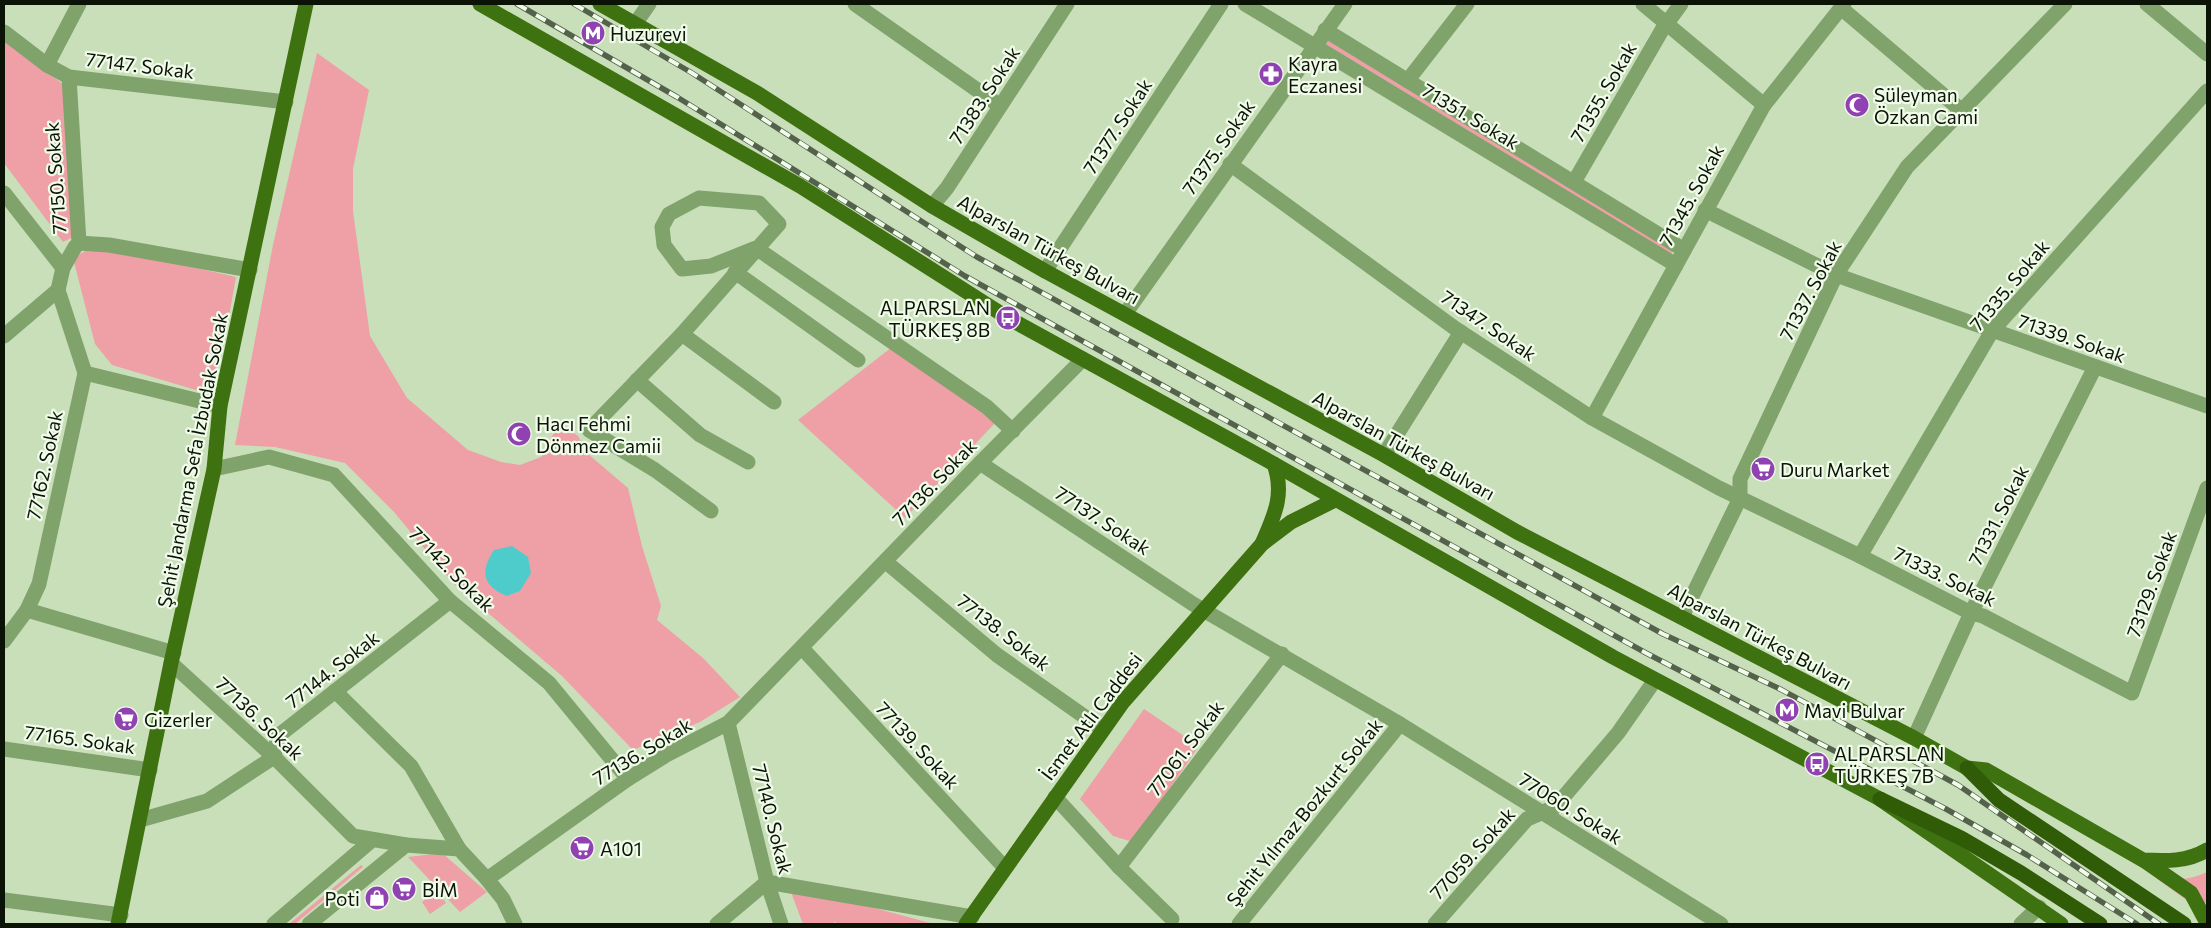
<svg xmlns="http://www.w3.org/2000/svg" width="2211" height="928" font-family="Commissioner,sans-serif">
  <style>
    .green { fill: #ef9fa6 }
    .water { fill: #4ecccb }
    .lines { fill: none; stroke-linecap: round; stroke-linejoin: round }
    .minor { stroke: #7fa36a; stroke-width: 15 }
    .major { stroke: #3e7110; stroke-width: 15 }
    .highway { stroke: #305c07; stroke-width: 15 }
    .rail-casing { stroke: #54624c; stroke-width: 5.5 }
    .rail { stroke: #f0fce9; stroke-width: 4; stroke-dasharray: 11; stroke-linecap: butt }
    .labels { text-anchor: middle; dominant-baseline: central; stroke-width: 4.5; stroke-linejoin: round; paint-order: stroke }
    .poi-label { font-size: 19px; fill: #0b1307; stroke: #f0fce9; text-anchor: start }
    .street-label { font-size: 19px; fill: #0b1307; stroke: #f0fce9 }
  </style>
  <rect width="100%" height="100%" fill="#c8dfba"/>
  <!-- green -->
  <g class="green">
    <path d="M 4,37 L 64,85 L 75,236 L 63,242 L 4,163 Z"/>
    <path d="M 1327,40 L 1674,250 L 1671,254 L 1324,43 Z"/>
    <path d="M 317,53 L 369,90 L 353,169 L 353,211 L 370,336 L 407,398 L 468,450 L 501,462 L 520,465 L 541,457 L 559,423 L 578,436 L 588,454 L 628,488 L 642,546 L 661,606 L 657,620 L 703,658 L 740,697 L 700,722 L 633,750 L 562,676 L 453,583 L 394,512 L 345,463 L 275,447 L 235,445 L 273,245 Z"/>
    <path d="M 96,245 L 236,277 L 226,333 L 211,383 L 196,390 L 112,365 L 95,344 L 73,258 Z"/>
    <path d="M 896,344 L 996,422 L 905,518 L 798,420 Z"/>
    <path d="M 1144,709 L 1199,746 L 1133,842 L 1113,836 L 1080,799 Z"/>
    <path d="M 442,853 L 487,892 L 460,912 L 408,857 Z"/>
    <path d="M 361,865 L 363,867 L 295,924 L 289,924 Z"/>
    <path d="M 2207,872 L 2207,900 L 2204,906 L 2196,907 L 2156,878 C 2175,881 2190,880 2207,872 Z"/>
    <path d="M 800,888 L 934,924 L 841,924 L 834,922 L 833,924 L 803,924 L 792,895 L 795,890 Z"/>
    <path d="M 437,890 L 446,903 L 430,914 L 422,902 Z"/>
  </g>
  <!-- water -->
  <path class="water" d="M 512,546 L 528,557 L 531,573 L 520,591 L 507,596 C 482,586 480,571 494,550 Z"/>
  <g class="lines">
    <!-- minor -->
    <g class="minor">
      <path d="M 855,4 L 1000,106"/>
      <path d="M 1245,4 L 1676,265"/>
      <path d="M 1643,4 L 1764,105"/>
      <path d="M 2147,4 L 2207,54"/>
      <path d="M 1841,8 L 1962,111"/>
      <path d="M 635,24 L 649,4"/>
      <path d="M 1325,30 L 1684,250"/>
      <path d="M 4,32 L 47,65 L 69,77 L 286,102"/>
      <path d="M 47,65 L 79,4"/>
      <path d="M 1408,80 L 1467,4"/>
      <path d="M 1230,164 L 1456,329 L 1592,418 L 1719,488 L 1860,556 L 1971,613 L 1983,616 L 2132,693 L 2207,488"/>
      <path d="M 1574,182 L 1662,30 L 1681,4"/>
      <path d="M 4,193 L 63,268"/>
      <path d="M 932,206 L 947,188 L 1067,4"/>
      <path d="M 1705,210 L 1836,275 L 2207,406"/>
      <path d="M 79,243 L 109,245 L 250,270"/>
      <path d="M 1045,271 L 1221,4"/>
      <path d="M 735,272 L 858,360"/>
      <path d="M 1125,314 L 1345,4"/>
      <path d="M 682,334 L 774,402"/>
      <path d="M 4,336 L 58,290 L 63,268 L 75,247 L 79,243 L 69,77"/>
      <path d="M 85,373 L 220,406"/>
      <path d="M 637,380 L 700,435 L 748,462"/>
      <path d="M 1592,418 L 1764,105 L 1844,4"/>
      <path d="M 1384,455 L 1461,332"/>
      <path d="M 980,463 L 1193,604 L 1400,724 L 1721,924"/>
      <path d="M 214,469 L 269,457 L 334,475 L 450,601 L 549,683 L 628,779"/>
      <path d="M 711,511 L 655,470 L 589,430 L 682,334 L 779,224 L 759,203 L 699,198 L 669,214 L 662,227 L 664,245 L 682,269 L 711,266 L 756,248 L 987,407 L 1013,431"/>
      <path d="M 1860,556 L 1992,331 L 2207,91"/>
      <path d="M 886,562 L 997,655 L 1102,729"/>
      <path d="M 27,610 L 174,653"/>
      <path d="M 1682,617 L 1740,498 L 1740,479 L 1836,275 L 1907,167 L 2065,4"/>
      <path d="M 4,641 L 27,610 L 39,584 L 85,373 L 58,290"/>
      <path d="M 802,648 L 1005,868"/>
      <path d="M 171,663 L 274,757 L 353,836 L 406,845 L 459,849 L 487,879 L 628,779 L 668,754 L 728,723 L 980,463 L 1083,359"/>
      <path d="M 335,691 L 411,766 L 459,849"/>
      <path d="M 728,723 L 767,882 L 781,924"/>
      <path d="M 1914,738 L 1971,613 L 2095,367"/>
      <path d="M 4,749 L 150,770"/>
      <path d="M 1055,797 L 1119,867 L 1172,919"/>
      <path d="M 140,820 L 207,801 L 274,757 L 278,736 L 450,601"/>
      <path d="M 1119,867 L 1282,654"/>
      <path d="M 487,879 L 503,899 L 515,924"/>
      <path d="M 767,882 L 972,917"/>
      <path d="M 4,900 L 121,915"/>
      <path d="M 274,924 L 372,840"/>
      <path d="M 309,924 L 406,845"/>
      <path d="M 717,924 L 767,882"/>
      <path d="M 1239,924 L 1400,724"/>
      <path d="M 1435,924 L 1527,819 L 1555,807 L 1618,733 L 1655,680"/>
      <path d="M 2021,924 L 2039,907"/>
    </g>
    <!-- major -->
    <g class="major">
      <path d="M 480,4 L 800,186 L 1008,318 L 1274,464 L 1613,657 L 1880,799 L 2061,924"/>
      <path d="M 600,4 L 757,93 L 932,206 L 1045,271 L 1384,455 L 1517,532 L 1914,738 L 1967,768 L 1986,770 L 2143,860 C 2166,861 2187,862 2207,850"/>
      <path d="M 1262,544 C 1274,516 1285,495 1274,464"/>
      <path d="M 2145,861 L 2191,893 L 2207,923"/>
      <path d="M 118,924 L 171,663 L 214,469 L 220,406 L 306,4"/>
      <path d="M 966,924 L 1123,702 L 1262,544 L 1291,522 L 1335,500"/>
    </g>
    <!-- highway -->
    <g class="highway">
      <path d="M 1967,768 L 1999,800 L 2184,924"/>
      <path d="M 1880,799 L 1961,838 L 2021,873 L 2100,924"/>
    </g>
    <defs>
      <g id="rail">
        <path d="M 517,4 L 677,97 L 965,276 L 1646,653 L 1946,809 L 2027,855 L 2137,924"/>
        <path d="M 574,4 L 692,73 L 977,257 L 1663,634 L 1778,688 L 1958,785 L 2159,924"/>
      </g>
    </defs>
    <!-- rail casing -->
    <use href="#rail" class="rail-casing"/>
    <!-- rail -->
    <use href="#rail" class="rail"/>
  </g>
  <!-- icons -->
  <defs>
    <symbol id="metro-disc" viewBox="-11 -11 22 22"><circle r="9.5" fill="#9041b2" stroke="#f0fce9"/><path d="M-5.5 5V-5H-3L0 0L3-5H5.5V5H3V-.5L0 4L-3-.5V5Z" fill="#fff"/></symbol>
    <symbol id="pharmacy-disc" viewBox="-11 -11 22 22"><circle r="9.5" fill="#9041b2" stroke="#f0fce9"/><path d="M-2-6h4v4h4v4h-4v4h-4v-4h-4v-4h4Z" fill="#fff"/></symbol>
    <symbol id="mosque-disc" viewBox="-11 -11 22 22"><circle r="9.5" fill="#9041b2" stroke="#f0fce9"/><path d="M3.5-4.9A6 6 0 1 0 3.5 4.9A5 5 0 1 1 3.5-4.9Z" fill="#fff"/></symbol>
    <symbol id="bus-disc" viewBox="-11 -11 22 22"><circle r="9.5" fill="#9041b2" stroke="#f0fce9"/><path d="M-5-6H5V4H4V6H2V4H-2V6H-4V4H-5ZM-3.5-4V0h7V-4ZM-3.5 1.2v1.5H-2V1.2ZM2 1.2v1.5H3.5V1.2Z" fill="#fff"/></symbol>
    <symbol id="supermarket-disc" viewBox="-11 -11 22 22"><circle r="9.5" fill="#9041b2" stroke="#f0fce9"/><path d="M-6-5.5h2.5l.6 2H6L4.5 2H-2.5L-4.4-4H-6ZM-1.5 3.2a1.3 1.3 0 1 0 .1 0ZM3 3.2a1.3 1.3 0 1 0 .1 0Z" fill="#fff"/></symbol>
    <symbol id="shop-disc" viewBox="-11 -11 22 22"><circle r="9.5" fill="#9041b2" stroke="#f0fce9"/><path d="M-5-2.5h2.3a2.7 3.5 0 0 1 5.4 0H5L5.5 6h-11ZM-1.5-2.5h3a1.5 2.3 0 0 0-3 0Z" fill="#fff"/></symbol>
  </defs>
  <g fill-rule="evenodd">
    <use href="#metro-disc" x="579" y="19" width="28" height="28"/>
    <use href="#pharmacy-disc" x="1257" y="60" width="28" height="28"/>
    <use href="#mosque-disc" x="1843" y="91" width="28" height="28"/>
    <use href="#bus-disc" x="994" y="304" width="28" height="28"/>
    <use href="#mosque-disc" x="505" y="420" width="28" height="28"/>
    <use href="#supermarket-disc" x="1749" y="455" width="28" height="28"/>
    <use href="#metro-disc" x="1773" y="696" width="28" height="28"/>
    <use href="#supermarket-disc" x="112" y="705" width="28" height="28"/>
    <use href="#bus-disc" x="1803" y="750" width="28" height="28"/>
    <use href="#supermarket-disc" x="568" y="834" width="28" height="28"/>
    <use href="#supermarket-disc" x="390" y="875" width="28" height="28"/>
    <use href="#shop-disc" x="363" y="884" width="28" height="28"/>
  </g>
  <g class="labels">
    <!-- poi labels -->
    <g class="poi-label">
      <text x="610" y="33">Huzurevi</text>
      <text x="1288" y="63">Kayra<tspan x="1288" dy="22">Eczanesi</tspan></text>
      <text x="1874" y="94">Süleyman<tspan x="1874" dy="22">Özkan Cami</tspan></text>
      <text x="990" y="307" text-anchor="end">ALPARSLAN<tspan x="990" dy="22">TÜRKEŞ 8B</tspan></text>
      <text x="536" y="423">Hacı Fehmi<tspan x="536" dy="22">Dönmez Camii</tspan></text>
      <text x="1780" y="469">Duru Market</text>
      <text x="1804" y="710">Mavi Bulvar</text>
      <text x="144" y="719">Gizerler</text>
      <text x="1834" y="753">ALPARSLAN<tspan x="1834" dy="22">TÜRKEŞ 7B</tspan></text>
      <text x="600" y="848">A101</text>
      <text x="422" y="889">BİM</text>
      <text x="360" y="898" text-anchor="end">Poti</text>
    </g>
    <!-- street labels -->
    <g class="street-label">
      <text transform="translate(140 65) rotate(7)">77147. Sokak</text>
      <text transform="translate(1603 92) rotate(-60)">71355. Sokak</text>
      <text transform="translate(984 95) rotate(-57)">71383. Sokak</text>
      <text transform="translate(1471 116) rotate(31)">71351. Sokak</text>
      <text transform="translate(1117 126) rotate(-57)">71377. Sokak</text>
      <text transform="translate(1218 147) rotate(-55)">71375. Sokak</text>
      <text transform="translate(55 178) rotate(-94)">77150. Sokak</text>
      <text transform="translate(1691 195) rotate(-61)">71345. Sokak</text>
      <text transform="translate(1049 249) rotate(29)">Alparslan Türkeş Bulvarı</text>
      <text transform="translate(2009 285) rotate(-50)">71335. Sokak</text>
      <text transform="translate(1810 290) rotate(-62)">71337. Sokak</text>
      <text transform="translate(1489 325) rotate(34)">71347. Sokak</text>
      <text transform="translate(2072 338) rotate(19)">71339. Sokak</text>
      <text transform="translate(1404 445) rotate(29)">Alparslan Türkeş Bulvarı</text>
      <text transform="translate(192 460) rotate(-79)">Şehit Jandarma Sefa İzbudak Sokak</text>
      <text transform="translate(44 465) rotate(-78)">77162. Sokak</text>
      <text transform="translate(934 482) rotate(-46)">77136. Sokak</text>
      <text transform="translate(1998 515) rotate(-63)">71331. Sokak</text>
      <text transform="translate(1103 520) rotate(33)">77137. Sokak</text>
      <text transform="translate(452 569) rotate(45)">77142. Sokak</text>
      <text transform="translate(1945 576) rotate(26)">71333. Sokak</text>
      <text transform="translate(2151 584) rotate(-70)">73129. Sokak</text>
      <text transform="translate(1004 632) rotate(38)">77138. Sokak</text>
      <text transform="translate(1760 636) rotate(28)">Alparslan Türkeş Bulvarı</text>
      <text transform="translate(332 669) rotate(-38)">77144. Sokak</text>
      <text transform="translate(1091 716) rotate(-53)">İsmet Atlı Caddesi</text>
      <text transform="translate(260 718) rotate(43)">77136. Sokak</text>
      <text transform="translate(80 739) rotate(8)">77165. Sokak</text>
      <text transform="translate(918 745) rotate(47)">77139. Sokak</text>
      <text transform="translate(1185 748) rotate(-53)">77061. Sokak</text>
      <text transform="translate(642 751) rotate(-31)">77136. Sokak</text>
      <text transform="translate(1571 808) rotate(32)">77060. Sokak</text>
      <text transform="translate(1304 812) rotate(-51)">Şehit Yılmaz Bozkurt Sokak</text>
      <text transform="translate(773 819) rotate(76)">77140. Sokak</text>
      <text transform="translate(1472 853) rotate(-48)">77059. Sokak</text>
    </g>
  </g>
  <!-- border -->
  <rect width="2211" height="928" fill="none" stroke="#0b1307" stroke-width="10"/>
</svg>
